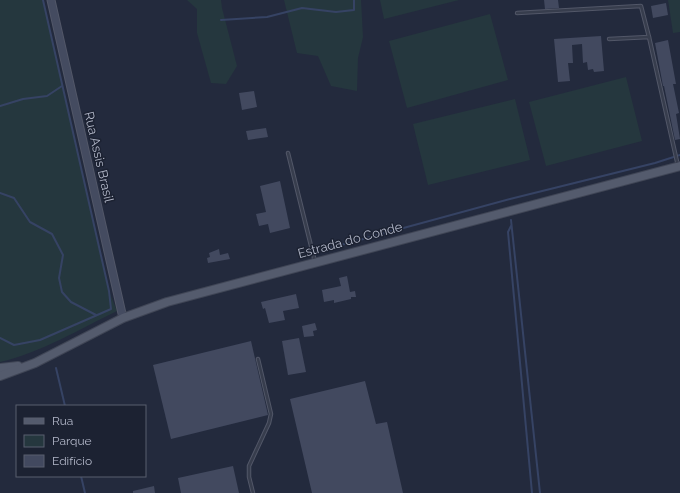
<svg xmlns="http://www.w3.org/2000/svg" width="680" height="493" font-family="Raleway,sans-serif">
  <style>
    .green { fill: #25373e }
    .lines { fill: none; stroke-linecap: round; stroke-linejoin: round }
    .stream { stroke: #364364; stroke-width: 2 }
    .building { fill: #42495f }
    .lane-casing { stroke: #525768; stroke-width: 4.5 }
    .secondary-casing { stroke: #525768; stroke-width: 9 }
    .primary-casing { stroke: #404656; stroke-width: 10 }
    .lane { stroke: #373d4d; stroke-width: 2.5 }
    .secondary { stroke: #444b60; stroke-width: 7 }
    .primary { stroke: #545b6d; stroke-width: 8 }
    .labels { text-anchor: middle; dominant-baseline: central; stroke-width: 3; stroke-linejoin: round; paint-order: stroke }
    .street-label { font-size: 13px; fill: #b2b7c8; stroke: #1c2232 }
  </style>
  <rect width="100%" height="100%" fill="#232a3d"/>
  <!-- green -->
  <g class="green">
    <path d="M 0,0 L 43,0 L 109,291 L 117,311 C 80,329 40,353 0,362 Z"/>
    <path d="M 187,0 L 221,0 L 222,8 L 237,66 L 226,84 L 211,83 L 197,33 L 197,9 Z"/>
    <path d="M 284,0 L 361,0 L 363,37 L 358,58 L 357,91 L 331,86 L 318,56 L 297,53 Z"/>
    <path d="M 380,0 L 459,0 L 384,19 Z"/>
    <path d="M 668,0 L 680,0 L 680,32 L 673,33 Z"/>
    <path d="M 490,14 L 508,80 L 407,108 L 389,41 Z"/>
    <path d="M 626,77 L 642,141 L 546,166 L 529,102 Z"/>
    <path d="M 515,99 L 530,160 L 428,185 L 413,124 Z"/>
  </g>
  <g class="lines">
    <!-- stream -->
    <g class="stream">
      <path d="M 221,20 L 267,17 L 302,8 L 336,12 L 354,10 L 354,0"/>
      <path d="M 0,106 L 23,99 L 47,96 L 62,86"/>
      <path d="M 0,193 L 14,198 L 30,222 L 52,234 L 63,255 L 59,278 L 62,292 L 71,302 L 96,315"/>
      <path d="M 511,220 L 540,493"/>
      <path d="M 511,226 L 508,232 L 532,493"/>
      <path d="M 330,248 L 510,199 L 655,163 L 680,155"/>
      <path d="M 0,338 L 14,345 L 40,340 L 111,309 L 109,291 L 43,0"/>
      <path d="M 56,368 L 65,406"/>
      <path d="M 81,476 L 85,493"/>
    </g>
  </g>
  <!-- building -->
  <g class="building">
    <path d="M 544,0 L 558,0 L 559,8 L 545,9 Z"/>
    <path d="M 666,3 L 668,15 L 653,18 L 651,6 Z"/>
    <path d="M 601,36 L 604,71 L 594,72 L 593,69 L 588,70 L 587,62 L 583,63 L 582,44 L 572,45 L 573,63 L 568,63 L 570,81 L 558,82 L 554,39 Z"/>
    <path d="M 668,40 L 676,84 L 673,84 L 679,113 L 676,114 L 680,139 L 675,140 L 664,86 L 663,86 L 655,43 Z"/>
    <path d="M 254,91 L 257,107 L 242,110 L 239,93 Z"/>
    <path d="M 266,128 L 268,137 L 248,140 L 246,131 Z"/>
    <path d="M 280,181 L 290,228 L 270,233 L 268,224 L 259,226 L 256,214 L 266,212 L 260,186 Z"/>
    <path d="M 219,249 L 220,255 L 228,253 L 230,259 L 208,263 L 207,258 L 210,257 L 209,253 Z"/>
    <path d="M 347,276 L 350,292 L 355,291 L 356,297 L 351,297 L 351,299 L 334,303 L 334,300 L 324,302 L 322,290 L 341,286 L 339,278 Z"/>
    <path d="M 296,294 L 299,308 L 283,311 L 285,320 L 269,323 L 265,308 L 263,309 L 261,302 Z"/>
    <path d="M 315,323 L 317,330 L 313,331 L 314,336 L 304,337 L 302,326 Z"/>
    <path d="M 299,338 L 306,372 L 288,375 L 282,341 Z"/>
    <path d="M 251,341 L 268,415 L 171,439 L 153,365 Z"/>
    <path d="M 365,381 L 376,424 L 387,422 L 403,493 L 312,493 L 290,399 Z"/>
    <path d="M 233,466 L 239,493 L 181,493 L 178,478 Z"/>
    <path d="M 154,486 L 155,493 L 133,493 L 133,491 Z"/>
  </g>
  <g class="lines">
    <defs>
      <g id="lane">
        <path d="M 517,13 L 641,6 L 649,37"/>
        <path d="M 609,39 L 649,37 L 678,166"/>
        <path d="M 288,153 L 315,262"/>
        <path d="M 253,493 L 249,477 L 249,466 L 269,423 L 271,414 L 258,359"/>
      </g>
      <path id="secondary" d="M 51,0 L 123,318"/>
      <g id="primary">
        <path d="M 0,368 L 18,366"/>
        <path d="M 0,376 L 35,363 L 123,318 L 167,302 L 680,166"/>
      </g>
    </defs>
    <!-- lane casing -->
    <use href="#lane" class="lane-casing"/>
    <!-- secondary casing -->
    <use href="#secondary" class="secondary-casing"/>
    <!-- primary casing -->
    <use href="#primary" class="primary-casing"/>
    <!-- lane -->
    <use href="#lane" class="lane"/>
    <!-- secondary -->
    <use href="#secondary" class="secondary"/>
    <!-- primary -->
    <use href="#primary" class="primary"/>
  </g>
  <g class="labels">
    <!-- street labels -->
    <g class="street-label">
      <text transform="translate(99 157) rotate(77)">Rua Assis Brasil</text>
      <text transform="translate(350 240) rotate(-15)">Estrada do Conde</text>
    </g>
  </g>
  <!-- legend -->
  <rect x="16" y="405" width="130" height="72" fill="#1c2232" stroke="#585e6e"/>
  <rect x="24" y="418" width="20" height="6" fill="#545b6d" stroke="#585e6e"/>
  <text x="52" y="425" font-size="12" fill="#b2b7c8">Rua</text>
  <rect x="24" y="435" width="20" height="12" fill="#25373e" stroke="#585e6e"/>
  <text x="52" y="445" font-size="12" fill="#b2b7c8">Parque</text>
  <rect x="24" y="455" width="20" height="12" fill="#42495f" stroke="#585e6e"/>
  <text x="52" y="465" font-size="12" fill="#b2b7c8">Edifício</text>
</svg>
